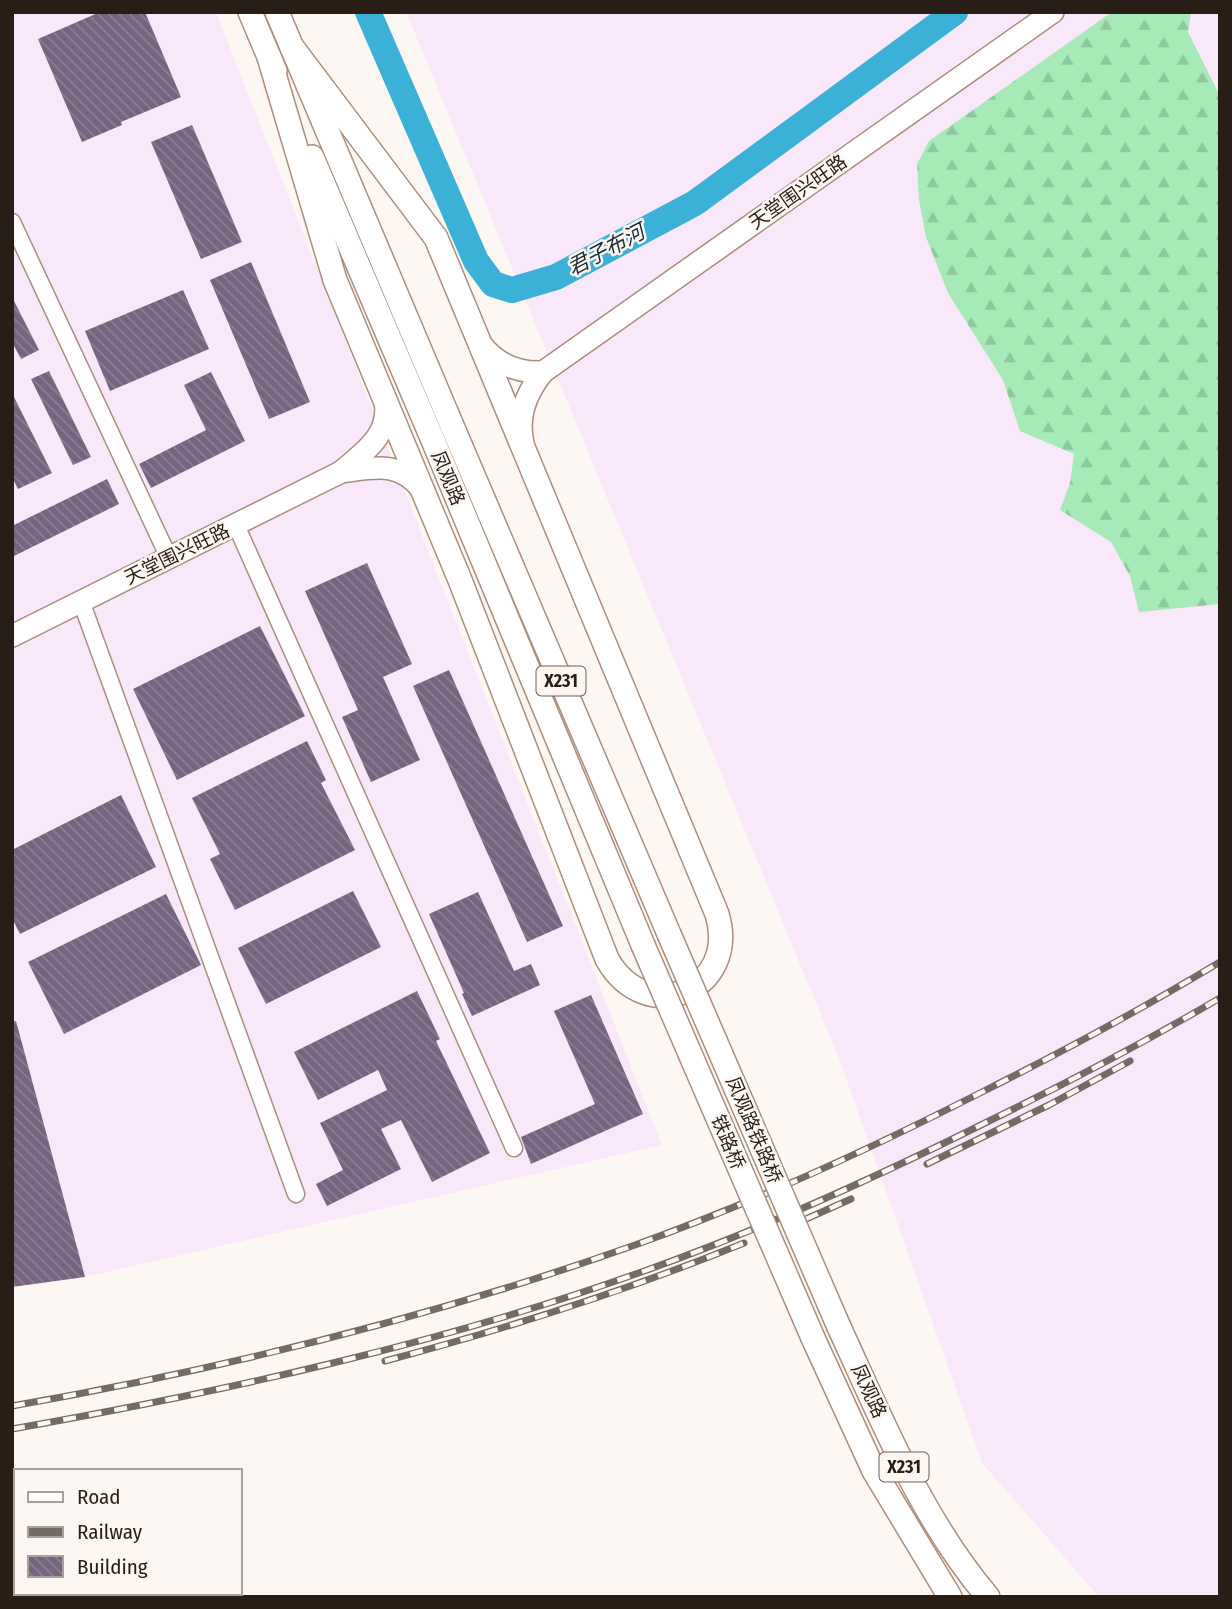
<svg xmlns="http://www.w3.org/2000/svg" width="1232" height="1609" font-family="'Fira Sans Condensed','Noto Sans SC',sans-serif">
  <style>
    .industrial { fill: #f9e8fa }
    .forest { fill: url(#forest-firs) }
    .lines { fill: none; stroke-linecap: round; stroke-linejoin: round }
    .river { stroke: #3bb1d7; stroke-width: 26 }
    .building { fill: url(#building-back-hatch) }
    .street-casing { stroke: #ab8e7b; stroke-width: 19 }
    .secondary-casing { stroke: #ab8e7b; stroke-width: 24 }
    .primary-casing { stroke: #ab8e7b; stroke-width: 26 }
    .street { stroke: #fff; stroke-width: 16 }
    .secondary { stroke: #fff; stroke-width: 21 }
    .primary { stroke: #fff; stroke-width: 23 }
    .rail-casing { stroke: #756b65; stroke-width: 7 }
    .rail { stroke: #fdf7f3; stroke-width: 4.5; stroke-dasharray: 13; stroke-linecap: butt }
    .primary-bridge-casing { stroke: #ab8e7b; stroke-width: 26; stroke-linecap: butt }
    .primary-bridge { stroke: #fff; stroke-width: 23 }
    .labels { text-anchor: middle; dominant-baseline: central; stroke-width: 5; stroke-linejoin: round; paint-order: stroke }
    .shield { fill: #fdf7f3; stroke: #695f58; stroke-width: 2 }
    .shield-label { font-size: 18px; font-weight: bold; fill: #291e16 }
    .street-label { font-size: 19px; fill: #291e16; stroke: #fdf7f3 }
    .water-label { font-size: 21px; font-style: italic; fill: #192d35; stroke: #fdf7f3 }
  </style>
  <defs>
    <pattern id="forest-firs" width="22" height="20" patternUnits="userSpaceOnUse" patternTransform="scale(1.75)"><rect width="22" height="20" fill="#a5eab7"/><path d="M5 1l3.5 6h-7zM16 11l3.5 6h-7z" fill="#8ec89d"/></pattern>
    <pattern id="building-back-hatch" width="6" height="6" patternUnits="userSpaceOnUse" patternTransform="scale(1.75)"><rect width="6" height="6" fill="#75647f"/><path d="M-1 5l2 2M0 0l6 6M5-1l2 2" fill="none" stroke="#8b7e90"/></pattern>
  </defs>
  <rect width="100%" height="100%" fill="#fdf7f3"/>
  <!-- industrial -->
  <g class="industrial">
    <path d="M 12,12 L 216,12 L 662,1145 L 85,1277 L 12,1287 Z"/>
    <path d="M 406,12 L 1220,12 L 1220,1597 L 1099,1597 L 982,1463 L 840,1061 Z"/>
  </g>
  <!-- forest -->
  <path class="forest" d="M 1112,12 L 1191,12 L 1188,32 L 1220,96 L 1220,604 L 1139,612 L 1130,576 L 1111,542 L 1060,510 L 1070,483 L 1074,454 L 1020,431 L 1003,380 L 948,293 L 926,237 L 919,200 L 917,164 L 929,141 Z"/>
  <g class="lines">
    <!-- river -->
    <path class="river" d="M 368,12 L 476,261 L 493,284 L 512,290 L 556,277 L 695,203 L 955,12"/>
  </g>
  <!-- building -->
  <g class="building">
    <path d="M 100,12 L 145,12 L 181,97 L 121,122 L 122,125 L 82,142 L 38,39 Z"/>
    <path d="M 192,125 L 242,242 L 201,259 L 151,142 Z"/>
    <path d="M 251,262 L 310,402 L 269,419 L 210,280 Z"/>
    <path d="M 183,290 L 209,349 L 110,391 L 85,331 Z"/>
    <path d="M 12,297 L 39,350 L 21,359 L 12,342 Z"/>
    <path d="M 49,371 L 91,457 L 73,465 L 31,379 Z"/>
    <path d="M 211,372 L 245,441 L 151,488 L 139,464 L 206,430 L 184,385 Z"/>
    <path d="M 12,393 L 52,473 L 18,489 L 12,477 Z"/>
    <path d="M 107,479 L 119,504 L 12,557 L 12,526 Z"/>
    <path d="M 367,563 L 412,664 L 383,677 L 420,760 L 371,782 L 342,717 L 358,710 L 305,591 Z"/>
    <path d="M 260,626 L 305,716 L 177,780 L 133,689 Z"/>
    <path d="M 449,670 L 563,926 L 527,942 L 413,686 Z"/>
    <path d="M 307,741 L 326,780 L 321,783 L 355,850 L 235,910 L 210,859 L 220,854 L 192,798 Z"/>
    <path d="M 121,795 L 156,867 L 20,934 L 12,918 L 12,850 Z"/>
    <path d="M 353,891 L 381,947 L 266,1004 L 238,948 Z"/>
    <path d="M 478,892 L 514,971 L 531,964 L 540,985 L 472,1016 L 462,994 L 464,993 L 429,914 Z"/>
    <path d="M 166,894 L 201,965 L 64,1034 L 28,962 Z"/>
    <path d="M 417,991 L 440,1039 L 436,1041 L 490,1153 L 432,1182 L 401,1120 L 381,1129 L 401,1169 L 327,1206 L 316,1184 L 343,1170 L 320,1123 L 387,1090 L 378,1070 L 318,1100 L 294,1052 Z"/>
    <path d="M 591,995 L 643,1114 L 531,1164 L 521,1137 L 595,1104 L 554,1011 Z"/>
    <path d="M 16,1021 L 85,1277 L 12,1287 L 12,1022 Z"/>
  </g>
  <g class="lines">
    <defs>
      <g id="street">
        <path d="M 12,222 L 169,558"/>
        <path d="M 236,525 L 514,1148"/>
        <path d="M 81,601 L 296,1194"/>
      </g>
      <g id="secondary">
        <path d="M 481,344 C 496,364 518,373 543,372"/>
        <path d="M 523,443 C 517,417 526,393 543,372 L 1053,12"/>
        <path d="M 341,472 C 373,468 400,460 422,490"/>
        <path d="M 12,636 L 341,472 C 364,452 391,435 385,401"/>
      </g>
      <g id="primary">
        <path d="M 250,12 L 275,71"/>
        <path d="M 277,12 L 453,428 L 669,934"/>
        <path d="M 269,57 L 335,280 L 460,580 L 607,959 C 646,1029 740,990 717,914 L 436,238 L 292,47"/>
        <path d="M 312,157 L 432,438 L 643,945"/>
        <path d="M 839,1327 C 882,1420 921,1518 988,1597"/>
        <path d="M 813,1338 L 874,1471 L 950,1597"/>
      </g>
    </defs>
    <!-- street casing -->
    <use href="#street" class="street-casing"/>
    <!-- secondary casing -->
    <use href="#secondary" class="secondary-casing"/>
    <!-- primary casing -->
    <use href="#primary" class="primary-casing"/>
    <!-- street -->
    <use href="#street" class="street"/>
    <!-- secondary -->
    <use href="#secondary" class="secondary"/>
    <!-- primary -->
    <use href="#primary" class="primary"/>
    <defs>
      <g id="rail">
        <path d="M 927,1164 L 1049,1105 L 1130,1061"/>
        <path d="M 806,1219 L 851,1199"/>
        <path d="M 385,1361 C 509,1328 626,1291 744,1243"/>
        <path d="M 12,1406 C 223,1369 433,1317 635,1245 C 753,1203 868,1150 980,1093 C 1062,1052 1142,1009 1220,962"/>
        <path d="M 12,1429 C 227,1391 441,1344 647,1270 C 765,1228 879,1176 991,1120 C 1069,1082 1145,1042 1220,998"/>
      </g>
    </defs>
    <!-- rail casing -->
    <use href="#rail" class="rail-casing"/>
    <!-- rail -->
    <use href="#rail" class="rail"/>
    <defs>
      <g id="primary-bridge">
        <path d="M 669,934 L 839,1327"/>
        <path d="M 643,945 L 813,1338"/>
      </g>
    </defs>
    <!-- primary-bridge casing -->
    <use href="#primary-bridge" class="primary-bridge-casing"/>
    <!-- primary-bridge -->
    <use href="#primary-bridge" class="primary-bridge"/>
  </g>
  <g class="labels">
    <!-- shield labels -->
    <g class="shield">
      <rect x="536.5" y="666.5" width="49" height="29" rx="5"/>
      <rect x="879.5" y="1452.5" width="49" height="29" rx="5"/>
    </g>
    <g class="shield-label">
      <text x="561" y="681">X231</text>
      <text x="904" y="1467">X231</text>
    </g>
    <!-- street labels -->
    <g class="street-label">
      <text transform="translate(798 192) rotate(-35)">天堂围兴旺路</text>
      <text transform="translate(448 478) rotate(67)">凤观路</text>
      <text transform="translate(177 554) rotate(-26)">天堂围兴旺路</text>
      <text transform="translate(754 1130) rotate(67)">凤观路铁路桥</text>
      <text transform="translate(728 1142) rotate(67)">铁路桥</text>
      <text transform="translate(869 1391) rotate(65)">凤观路</text>
    </g>
    <!-- water labels -->
    <g class="water-label">
      <text transform="translate(606 250) rotate(-28)">君子布河</text>
    </g>
  </g>
  <!-- border -->
  <rect width="1232" height="1609" fill="none" stroke="#291e16" stroke-width="28"/>
  <!-- legend -->
  <rect x="14" y="1469" width="228" height="126" fill="#fdf7f3" stroke="#a8a09b" stroke-width="2"/>
  <rect x="28" y="1492" width="35" height="10" fill="#ffffff" stroke="#a8a09b" stroke-width="2"/>
  <text x="77" y="1504" font-size="21" fill="#291e16">Road</text>
  <rect x="28" y="1527" width="35" height="10" fill="#756b65" stroke="#a8a09b" stroke-width="2"/>
  <text x="77" y="1539" font-size="21" fill="#291e16">Railway</text>
  <rect x="28" y="1556" width="35" height="21" fill="url(#building-back-hatch)" stroke="#a8a09b" stroke-width="2"/>
  <text x="77" y="1574" font-size="21" fill="#291e16">Building</text>
</svg>
